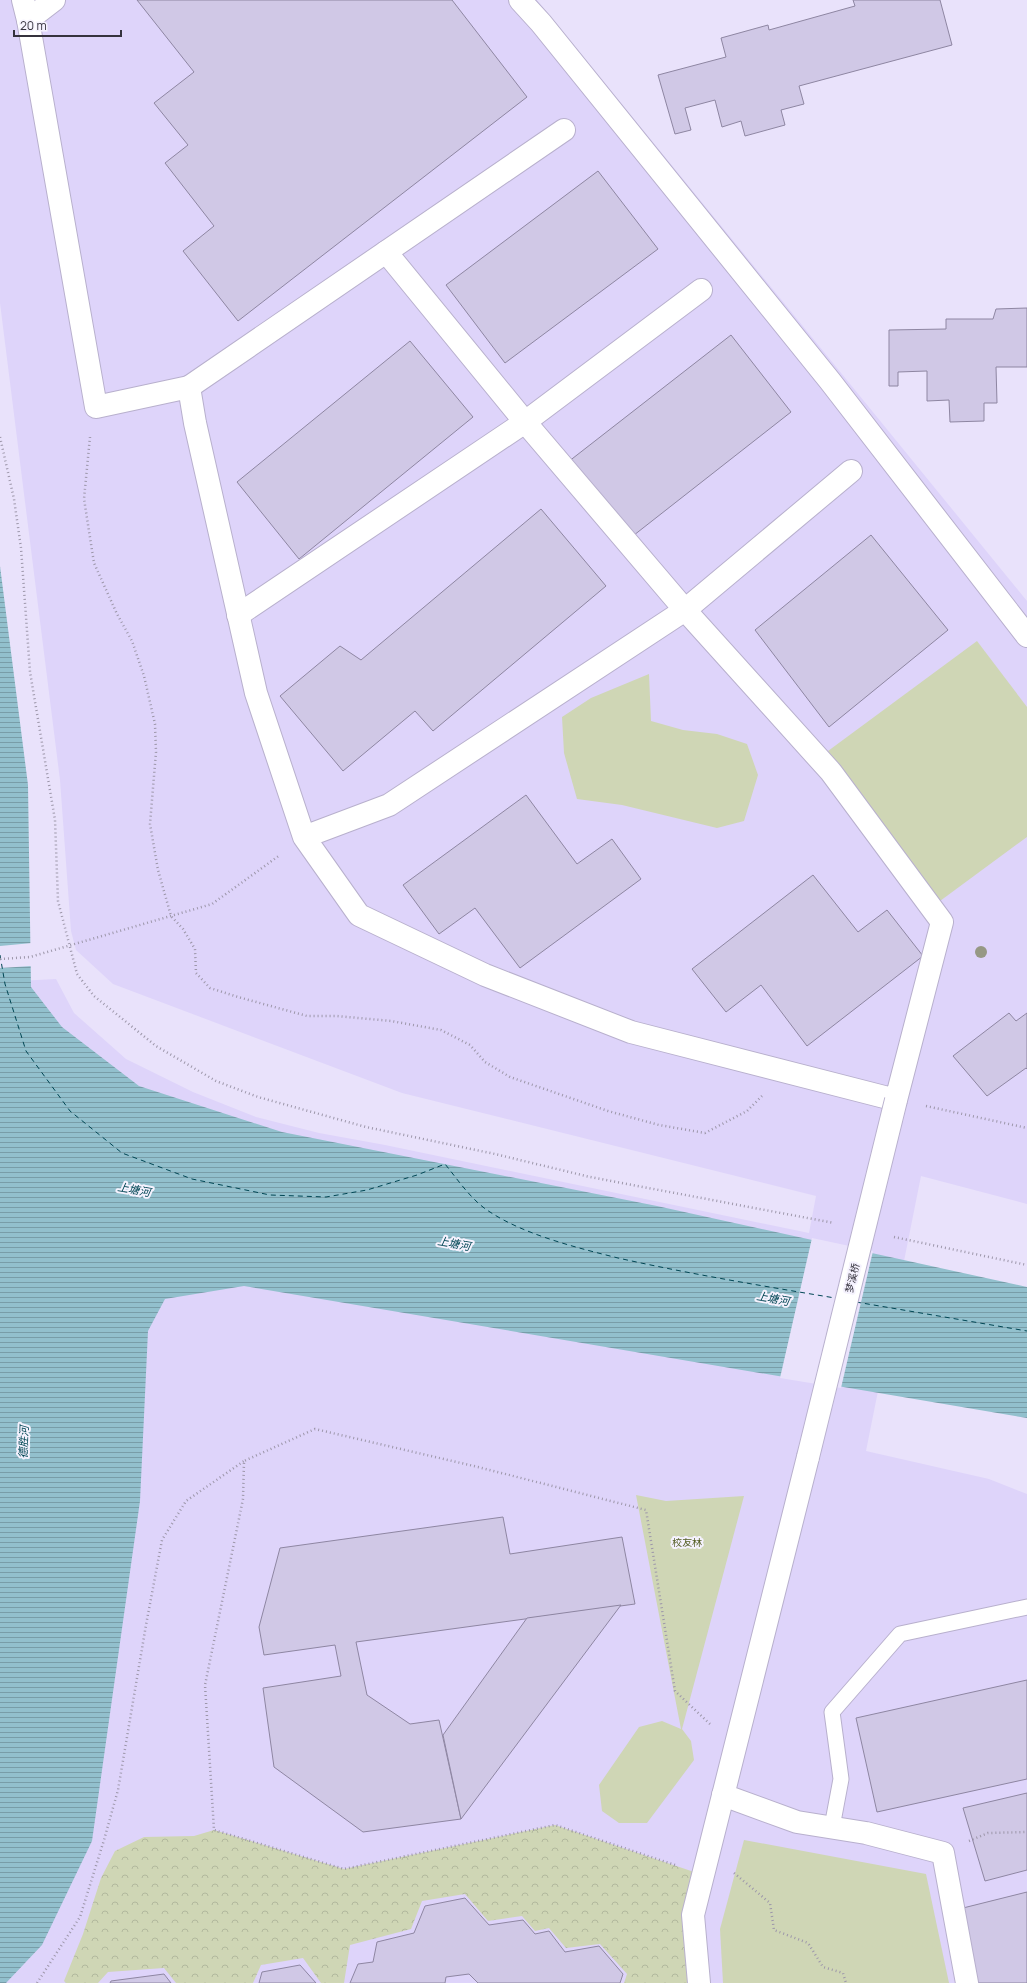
<svg xmlns="http://www.w3.org/2000/svg" width="1027" height="1983" font-family="Manrope,'Noto Sans SC',sans-serif">
  <style>
    .built { fill: #ded4fa }
    .green { fill: #cfd6b5 }
    .forest { fill: url(#forest-crowns) }
    .water { fill: url(#water-rules) }
    .pier { fill: #e9e2fb }
    .lines { fill: none; stroke-linecap: round; stroke-linejoin: round }
    .ferry { stroke: #004654; stroke-width: 1; stroke-dasharray: 5 4; stroke-linecap: butt }
    .building { fill: #d0c8e6; stroke: #8e86a2 }
    .lane-casing { stroke: #b8b0cd; stroke-width: 17 }
    .street-casing { stroke: #b8b0cd; stroke-width: 24 }
    .path { stroke: #9d97aa; stroke-width: 2.5; stroke-dasharray: 1 3; stroke-linecap: butt }
    .lane { stroke: #fff; stroke-width: 15 }
    .street { stroke: #fff; stroke-width: 22 }
    .street-bridge-casing { stroke: #b8b0cd; stroke-width: 24; stroke-linecap: butt }
    .street-bridge { stroke: #fff; stroke-width: 22 }
    .tree { fill: #969884 }
    .labels { text-anchor: middle; dominant-baseline: central; stroke-width: 4; stroke-linejoin: round; paint-order: stroke }
    .street-label { font-size: 10px; fill: #35323d; stroke: #f5f2fe }
    .park-label { font-size: 10px; fill: #525c22; stroke: #f5f2fe }
    .water-label { font-size: 11px; font-style: italic; fill: #004654; stroke: #f5f2fe }
  </style>
  <defs>
    <pattern id="forest-crowns" width="20" height="18" patternUnits="userSpaceOnUse"><rect width="20" height="18" fill="#cfd6b5"/><path d="M2 6a3 3 0 1 1 6 0M12 15a3 3 0 1 1 6 0" fill="none" stroke="#b2b89d"/></pattern>
    <pattern id="water-rules" width="6" height="5" patternUnits="userSpaceOnUse"><rect width="6" height="5" fill="#92c0cd"/><path d="M0 2.5h6" fill="none" stroke="#789da8"/></pattern>
  </defs>
  <rect width="100%" height="100%" fill="#e9e2fb"/>
  <!-- built -->
  <path class="built" d="M 0,0 L 537,0 L 1027,601 L 1027,1204 L 921,1176 L 866,1451 L 989,1479 L 1027,1494 L 1027,1983 L 0,1983 L 0,982 L 56,979 L 74,1013 L 126,1059 L 193,1092 L 256,1117 L 319,1133 L 385,1145 L 809,1233 L 816,1196 L 402,1093 L 113,984 L 76,950 L 71,931 L 60,780 L 0,303 Z"/>
  <!-- green -->
  <g class="green">
    <path d="M 977,641 L 1027,707 L 1027,837 L 940,901 L 828,751 Z"/>
    <path d="M 649,674 L 651,721 L 683,730 L 717,734 L 747,744 L 758,775 L 744,821 L 717,828 L 622,805 L 577,799 L 564,753 L 562,717 L 591,698 Z"/>
    <path d="M 636,1495 L 666,1501 L 744,1496 L 682,1729 L 691,1741 L 694,1760 L 647,1823 L 619,1823 L 602,1811 L 599,1785 L 639,1727 L 662,1721 L 681,1729 Z"/>
    <path d="M 744,1840 L 926,1874 L 949,1983 L 723,1983 L 720,1929 Z"/>
  </g>
  <!-- forest -->
  <path class="forest" d="M 555,1825 L 703,1875 L 699,1983 L 624,1983 L 627,1974 L 600,1944 L 566,1948 L 549,1928 L 535,1931 L 522,1916 L 488,1921 L 465,1894 L 422,1901 L 411,1929 L 350,1945 L 344,1983 L 321,1983 L 303,1958 L 261,1965 L 253,1983 L 176,1983 L 164,1968 L 108,1972 L 98,1983 L 66,1983 L 64,1981 L 83,1934 L 101,1878 L 115,1851 L 144,1837 L 194,1836 L 214,1830 L 344,1869 Z"/>
  <!-- water -->
  <path class="water" d="M 0,566 L 28,785 L 31,987 L 62,1027 L 139,1086 L 282,1132 L 657,1206 L 1027,1287 L 1027,1418 L 244,1286 L 165,1299 L 148,1331 L 140,1501 L 92,1841 L 42,1945 L 6,1983 L 0,1983 Z"/>
  <!-- pier -->
  <g class="pier">
    <path d="M 32,943 L 32,966 L 0,968 L 0,946 Z"/>
    <path d="M 812,1238 L 873,1251 L 841,1388 L 780,1378 Z"/>
  </g>
  <g class="lines">
    <!-- ferry -->
    <g class="ferry">
      <path d="M 0,955 L 5,984 L 26,1051 L 70,1111 L 122,1153 L 192,1179 L 270,1195 L 326,1197 L 367,1190 L 417,1175 L 445,1164 C 458,1180 472,1201 490,1212 C 525,1235 578,1248 618,1258 C 690,1274 763,1286 835,1298"/>
      <path d="M 856,1302 L 1027,1331"/>
    </g>
  </g>
  <!-- building -->
  <g class="building">
    <path d="M 137,0 L 452,0 L 527,97 L 238,321 L 183,251 L 214,226 L 165,163 L 188,145 L 154,103 L 194,72 Z"/>
    <path d="M 853,0 L 940,0 L 952,45 L 799,86 L 804,104 L 781,110 L 785,125 L 745,136 L 741,121 L 722,127 L 715,100 L 685,108 L 691,130 L 675,134 L 658,75 L 726,57 L 721,38 L 768,25 L 769,30 L 855,6 Z"/>
    <path d="M 598,171 L 658,249 L 505,363 L 446,285 Z"/>
    <path d="M 1027,308 L 1027,367 L 996,367 L 997,403 L 984,403 L 984,421 L 950,422 L 949,400 L 927,401 L 927,371 L 898,372 L 898,386 L 889,386 L 889,330 L 946,329 L 946,319 L 993,319 L 996,309 Z"/>
    <path d="M 731,335 L 791,412 L 629,539 L 568,462 Z"/>
    <path d="M 410,341 L 473,417 L 299,559 L 237,482 Z"/>
    <path d="M 541,509 L 606,586 L 433,731 L 415,711 L 343,771 L 280,696 L 340,646 L 361,660 Z"/>
    <path d="M 871,535 L 948,630 L 829,727 L 755,630 Z"/>
    <path d="M 526,795 L 577,864 L 612,839 L 641,879 L 520,968 L 475,908 L 439,934 L 403,885 Z"/>
    <path d="M 813,875 L 858,932 L 887,910 L 923,956 L 807,1046 L 761,985 L 726,1012 L 692,969 Z"/>
    <path d="M 1009,1013 L 1016,1021 L 1027,1013 L 1027,1069 L 1026,1068 L 987,1096 L 953,1056 Z"/>
    <path d="M 503,1517 L 510,1554 L 622,1537 L 635,1604 L 356,1642 L 367,1695 L 410,1724 L 439,1720 L 461,1819 L 363,1832 L 274,1767 L 263,1688 L 341,1676 L 335,1645 L 264,1655 L 259,1627 L 280,1548 Z"/>
    <path d="M 621,1605 L 461,1819 L 443,1735 L 527,1618 Z"/>
    <path d="M 1027,1680 L 1027,1779 L 877,1812 L 856,1718 Z"/>
    <path d="M 1027,1793 L 1027,1870 L 985,1881 L 963,1808 Z"/>
    <path d="M 1027,1892 L 1027,1983 L 978,1983 L 959,1909 Z"/>
    <path d="M 465,1898 L 489,1925 L 523,1920 L 535,1934 L 549,1931 L 565,1952 L 599,1946 L 623,1974 L 620,1983 L 478,1983 L 469,1974 L 446,1977 L 445,1983 L 350,1983 L 358,1964 L 373,1962 L 377,1942 L 414,1933 L 425,1906 Z"/>
    <path d="M 300,1965 L 316,1983 L 259,1983 L 262,1972 Z"/>
    <path d="M 164,1974 L 171,1983 L 110,1983 L 111,1981 Z"/>
  </g>
  <g class="lines">
    <defs>
      <path id="lane" d="M 832,1827 L 841,1779 L 832,1712 L 900,1634 L 1027,1607"/>
      <g id="street">
        <path d="M 23,0 L 28,20 L 96,407 L 189,387 L 195,423 L 256,693 L 304,837 L 359,915 L 485,975 L 631,1032 L 896,1100 L 942,922 L 831,772 L 685,610 L 389,805 L 304,837"/>
        <path d="M 520,0 L 541,23 L 830,381 L 1027,636"/>
        <path d="M 28,20 L 54,0"/>
        <path d="M 386,252 L 525,422 L 685,610 L 851,471"/>
        <path d="M 189,387 L 564,130"/>
        <path d="M 238,615 L 525,422 L 701,290"/>
        <path d="M 723,1795 L 797,1822 L 866,1833 L 943,1853 L 967,1983"/>
        <path d="M 699,1983 L 693,1915 L 808,1457"/>
      </g>
    </defs>
    <!-- lane casing -->
    <use href="#lane" class="lane-casing"/>
    <!-- street casing -->
    <use href="#street" class="street-casing"/>
    <!-- path -->
    <g class="path">
      <path d="M 0,437 L 14,499 L 21,548 L 30,672 L 55,820 L 58,901 L 77,974 L 94,996 L 156,1046 L 216,1081 L 258,1097 L 366,1127 L 495,1154 L 590,1177 L 834,1223"/>
      <path d="M 90,437 L 84,499 L 94,563 L 117,614 L 132,641 L 144,676 L 155,724 L 156,752 L 150,824 L 158,870 L 171,916 L 183,929 L 195,949 L 196,973 L 210,988 L 238,997 L 307,1016 L 337,1016 L 391,1021 L 441,1030 L 470,1045 L 485,1062 L 510,1077 L 608,1111 L 659,1125 L 705,1133 L 747,1111 L 762,1096"/>
      <path d="M 0,959 L 30,957 L 212,904 L 280,855"/>
      <path d="M 926,1106 L 1027,1128"/>
      <path d="M 894,1237 L 1027,1265"/>
      <path d="M 969,1841 L 988,1833 L 1027,1832"/>
      <path d="M 675,1865 L 555,1825 L 344,1869 L 214,1830 L 205,1685 L 243,1499 L 244,1461 L 315,1429 L 478,1467 L 646,1510 L 675,1691 L 710,1724"/>
      <path d="M 734,1873 L 770,1903 L 774,1930 L 808,1943 L 823,1967 L 843,1973 L 846,1983"/>
      <path d="M 37,1983 L 80,1917 L 104,1840 L 118,1790 L 146,1625 L 162,1540 L 186,1501 L 244,1461"/>
    </g>
    <!-- lane -->
    <use href="#lane" class="lane"/>
    <!-- street -->
    <use href="#street" class="street"/>
    <defs>
      <path id="street-bridge" d="M 808,1457 L 896,1100"/>
    </defs>
    <!-- street-bridge casing -->
    <use href="#street-bridge" class="street-bridge-casing"/>
    <!-- street-bridge -->
    <use href="#street-bridge" class="street-bridge"/>
  </g>
  <!-- trees -->
  <circle class="tree" cx="981" cy="952" r="6"/>
  <g class="labels">
    <!-- street labels -->
    <g class="street-label">
      <text transform="translate(852 1278) rotate(-76)">梦溪桥</text>
    </g>
    <!-- park labels -->
    <g class="park-label">
      <text x="687" y="1542">校友林</text>
    </g>
    <!-- water labels -->
    <g class="water-label">
      <text transform="translate(134 1189) rotate(10)">上塘河</text>
      <text transform="translate(454 1243) rotate(10)">上塘河</text>
      <text transform="translate(773 1298) rotate(10)">上塘河</text>
      <text transform="translate(23 1442) rotate(-88)">德胜河</text>
    </g>
  </g>
  <!-- scale -->
  <path d="M14 30v6h107v-6" fill="none" stroke="#35323d" stroke-width="2"/>
  <text x="20" y="30" font-size="12" fill="#35323d" stroke="#f5f2fe" stroke-width="3" paint-order="stroke">20 m</text>
</svg>
